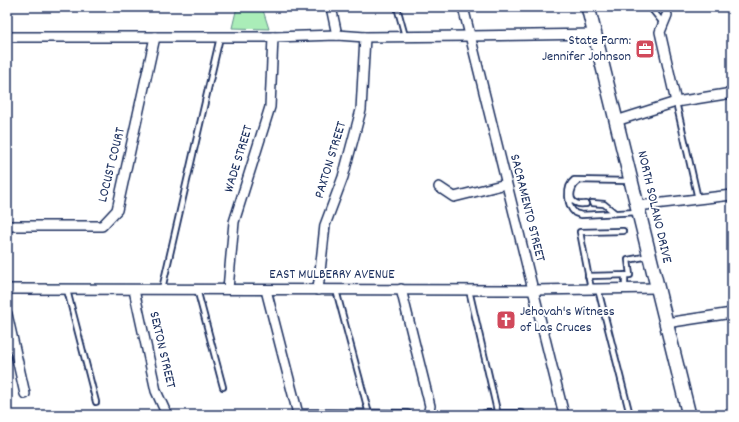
<svg xmlns="http://www.w3.org/2000/svg" width="739" height="422" font-family="Dekko,sans-serif">
  <style>
    .green { fill: #aaedb8; stroke: #628e8b }
    .lines { fill: none; stroke-linecap: round; stroke-linejoin: round }
    .service-casing { stroke: #1b2f5e; stroke-width: 8 }
    .minor-casing { stroke: #1b2f5e; stroke-width: 12 }
    .secondary-casing { stroke: #1b2f5e; stroke-width: 16 }
    .service { stroke: #fff; stroke-width: 4.5 }
    .minor { stroke: #fff; stroke-width: 9 }
    .secondary { stroke: #fff; stroke-width: 13 }
    .labels { text-anchor: middle; dominant-baseline: central; stroke-width: 4; stroke-linejoin: round; paint-order: stroke }
    .poi-label { font-size: 14px; fill: #1b2f5e; stroke: #fff; text-anchor: end }
    .street-label { font-size: 14px; fill: #1b2f5e; stroke: #fff }
  </style>
  <rect width="100%" height="100%" fill="#fff"/>
  <filter id="ink" filterUnits="userSpaceOnUse"><feTurbulence type="fractalNoise" baseFrequency=".025" numOctaves="2"/><feDisplacementMap in="SourceGraphic" scale="8" xChannelSelector="R" yChannelSelector="G"/><feConvolveMatrix kernelMatrix="1 2 1 2 8 2 1 2 1" color-interpolation-filters="sRGB"/></filter>
  <g filter="url(#ink)">
    <!-- green -->
    <path class="green" d="M 237,7 L 262,7 L 269,29 L 232,28 Z"/>
    <g class="lines">
      <defs>
        <g id="service">
          <path d="M 397,7 L 405,36"/>
          <path d="M 650,7 L 663,23"/>
          <path d="M 676,102 L 698,199"/>
          <path d="M 579,181 C 572,185 567,199 576,203 C 579,205 583,204 586,204"/>
          <path d="M 630,181 L 574,180 C 565,187 567,206 575,213 C 577,214 579,214 581,215 L 638,212"/>
          <path d="M 592,203 L 604,204 L 615,213"/>
          <path d="M 625,275 L 625,289"/>
          <path d="M 588,276 L 630,275 L 628,260 L 649,256"/>
          <path d="M 162,289 L 220,37"/>
          <path d="M 197,289 L 223,387"/>
          <path d="M 591,289 L 580,232 L 623,231"/>
          <path d="M 598,289 L 630,415"/>
          <path d="M 67,290 L 96,402"/>
          <path d="M 336,290 L 369,414"/>
          <path d="M 469,290 L 498,415"/>
        </g>
        <g id="minor">
          <path d="M 331,7 L 337,35"/>
          <path d="M 463,7 L 564,415"/>
          <path d="M 667,15 L 660,32 L 676,102"/>
          <path d="M 7,37 L 273,37 L 337,35 L 365,37 L 471,36 L 595,34"/>
          <path d="M 616,121 L 676,102 L 732,93"/>
          <path d="M 439,187 L 454,197 L 506,184"/>
          <path d="M 637,206 L 732,195"/>
          <path d="M 7,226 L 102,226 L 117,210 L 155,37"/>
          <path d="M 7,289 L 533,290 L 657,288"/>
          <path d="M 228,289 L 234,222 L 270,107 L 273,37"/>
          <path d="M 401,289 L 430,406 L 428,415"/>
          <path d="M 134,290 L 156,391 L 167,415"/>
          <path d="M 266,290 L 298,414 L 407,415"/>
          <path d="M 318,290 L 325,225 L 343,177 L 361,110 L 365,37"/>
          <path d="M 7,314 L 25,394"/>
          <path d="M 666,323 L 732,313"/>
          <path d="M 485,415 L 521,415"/>
        </g>
        <path id="secondary" d="M 588,7 L 689,415"/>
      </defs>
      <!-- service casing -->
      <use href="#service" class="service-casing"/>
      <!-- minor casing -->
      <use href="#minor" class="minor-casing"/>
      <!-- secondary casing -->
      <use href="#secondary" class="secondary-casing"/>
      <!-- service -->
      <use href="#service" class="service"/>
      <!-- minor -->
      <use href="#minor" class="minor"/>
      <!-- secondary -->
      <use href="#secondary" class="secondary"/>
    </g>
  </g>
  <!-- icons -->
  <defs>
    <symbol id="office-square" viewBox="-11 -11 22 22"><rect x="-9" y="-9" width="18" height="18" rx="4" fill="#d1495b" stroke="#fff"/><path d="M-6-3h4V-5.5h4V-3h4V5H-6ZM-1-4.5V-3h2v-1.5ZM-6 0V1H6V0Z" fill="#fff"/></symbol>
    <symbol id="church-square" viewBox="-11 -11 22 22"><rect x="-9" y="-9" width="18" height="18" rx="4" fill="#d1495b" stroke="#fff"/><path d="M-1.2-6h2.4v3.5h3.3v2.4h-3.3V6h-2.4V-.1h-3.3v-2.4h3.3Z" fill="#fff"/></symbol>
  </defs>
  <g fill-rule="evenodd">
    <use href="#office-square" x="634" y="38" width="22" height="22"/>
    <use href="#church-square" x="495" y="309" width="22" height="22"/>
  </g>
  <g class="labels">
    <!-- poi labels -->
    <g class="poi-label">
      <text x="631" y="41">State Farm:<tspan x="631" dy="16">Jennifer Johnson</tspan></text>
      <text x="520" y="312" text-anchor="start">Jehovah's Witness<tspan x="520" dy="16">of Las Cruces</tspan></text>
    </g>
    <!-- street labels -->
    <g class="street-label">
      <text transform="translate(239 159) rotate(-73)">WADE STREET</text>
      <text transform="translate(331 160) rotate(-73)">PAXTON STREET</text>
      <text transform="translate(112 165) rotate(-76)">LOCUST COURT</text>
      <text transform="translate(654 207) rotate(77)">NORTH SOLANO DRIVE</text>
      <text transform="translate(527 208) rotate(76)">SACRAMENTO STREET</text>
      <text x="332" y="275">EAST MULBERRY AVENUE</text>
      <text transform="translate(162 350) rotate(77)">SEXTON STREET</text>
    </g>
  </g>
  <!-- margin -->
  <rect width="739" height="422" fill="none" stroke="#fff" stroke-width="24"/>
  <rect x="12" y="12" width="715" height="398" fill="none" stroke="#1b2f5e" stroke-width="1.5" filter="url(#ink)"/>
</svg>
